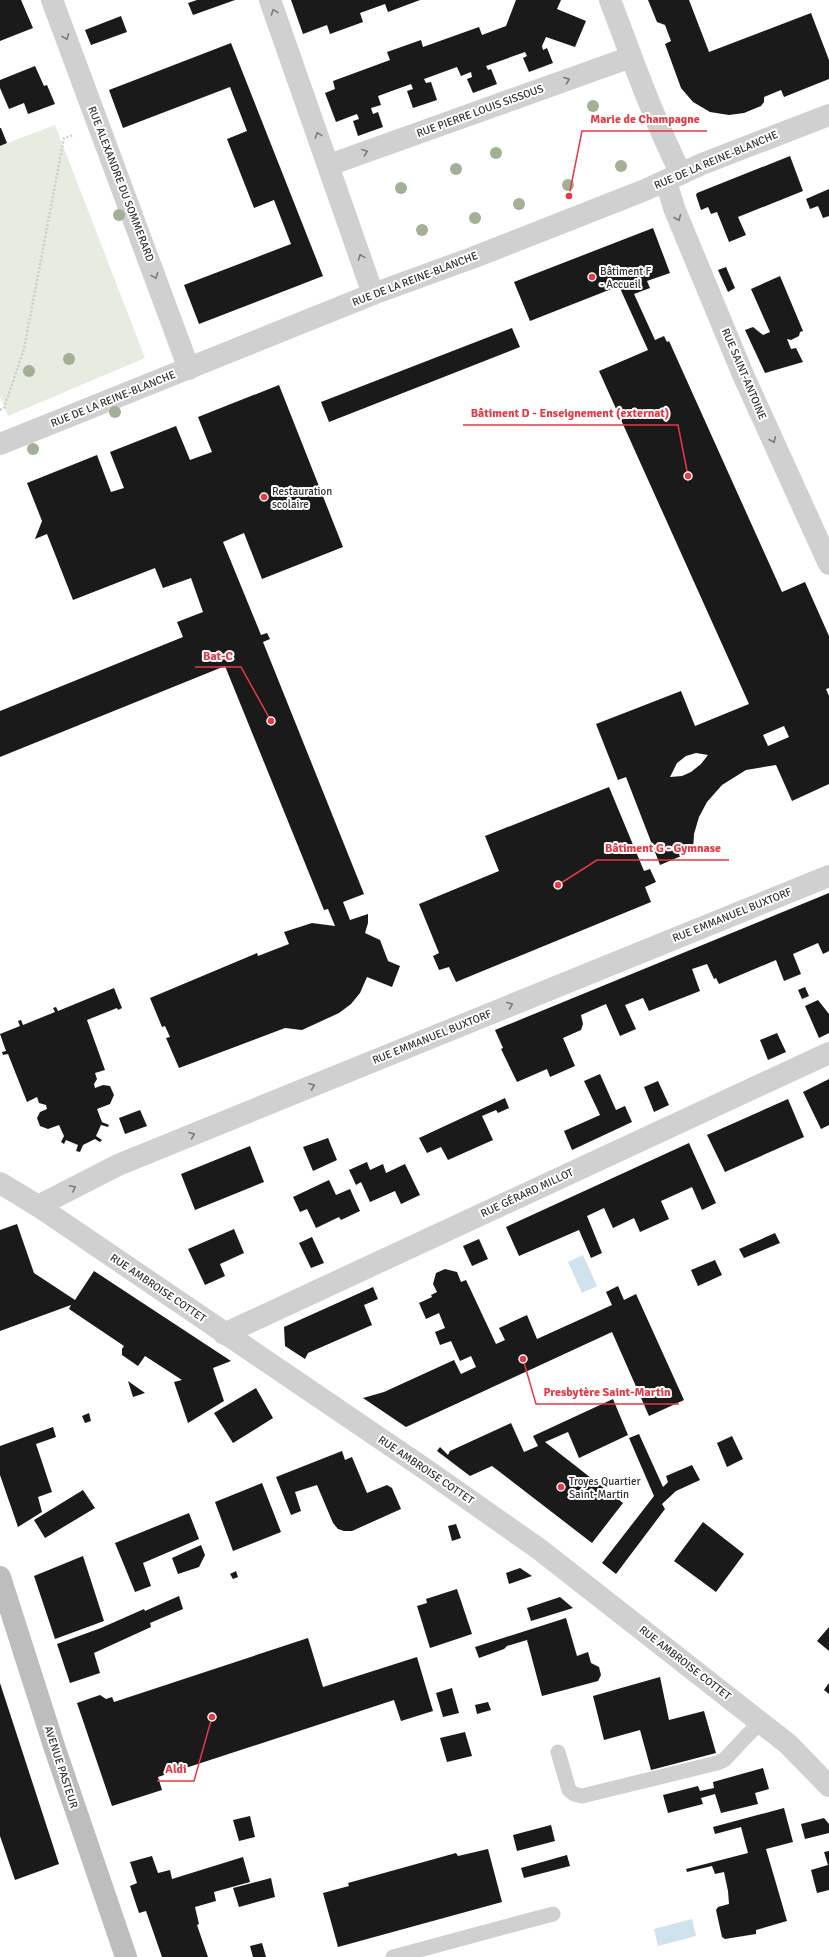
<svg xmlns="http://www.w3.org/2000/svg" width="829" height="1957" font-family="Signika,sans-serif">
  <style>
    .green { fill: #e6ecdf }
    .water { fill: #cfe2ee }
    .building { fill: #1a1a1a; fill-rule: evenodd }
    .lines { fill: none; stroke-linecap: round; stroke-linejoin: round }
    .path { stroke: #cdcdcd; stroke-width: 2.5; stroke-dasharray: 2 2; stroke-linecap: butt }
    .service { stroke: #d0d0d0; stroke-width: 15 }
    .minor { stroke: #d0d0d0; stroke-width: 22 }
    .secondary { stroke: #bdbdbd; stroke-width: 22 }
    .tree { fill: #a2b095 }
    .oneway { stroke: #7a7a7a }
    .poi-dot { fill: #e63946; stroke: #fff; stroke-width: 1.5 }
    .labels { text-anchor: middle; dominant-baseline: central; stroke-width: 4; stroke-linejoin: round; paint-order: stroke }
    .street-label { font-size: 11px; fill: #333; stroke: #fff }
    .poi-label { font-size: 11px; fill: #333; stroke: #fff; text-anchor: start }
    .leader { fill: none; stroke: #e63946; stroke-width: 1.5 }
    .callout-dot { fill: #e63946; stroke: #fff; stroke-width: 1.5 }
    .callout-label { font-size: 12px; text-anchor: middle; font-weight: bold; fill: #e63946; stroke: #fff; stroke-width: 4; stroke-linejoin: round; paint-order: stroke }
  </style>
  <rect width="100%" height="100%" fill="#fff"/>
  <!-- green -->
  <path class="green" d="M 55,125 L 145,358 L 8,416 L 0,397 L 0,146 Z"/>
  <!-- water -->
  <g class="water">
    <path d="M 583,1255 L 597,1286 L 582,1293 L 568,1262 Z"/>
    <path d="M 692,1919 L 696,1936 L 658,1946 L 654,1929 Z"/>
  </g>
  <!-- building -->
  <g class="building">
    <path d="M 0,0 L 21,0 L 33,28 L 0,41 Z"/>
    <path d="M 197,0 L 235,0 L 193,15 L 188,3 Z"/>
    <path d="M 291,0 L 420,0 L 388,12 L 385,4 L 360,13 L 363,22 L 330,34 L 327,25 L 303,34 Z"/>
    <path d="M 516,0 L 561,0 L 557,9 L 586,21 L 575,47 L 546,37 L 542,46 L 543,50 L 547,48 L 553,63 L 529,72 L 523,58 L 527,56 L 525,52 L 486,66 L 488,70 L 491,69 L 497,84 L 473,93 L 467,79 L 472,77 L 471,72 L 461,76 L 457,67 L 424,79 L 426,83 L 431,82 L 437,100 L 413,108 L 407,91 L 413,89 L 411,84 L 378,96 L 381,105 L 371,108 L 373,114 L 378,112 L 383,127 L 358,136 L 353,121 L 359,119 L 357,114 L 336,122 L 325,93 L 335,89 L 333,81 L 390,60 L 387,52 L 421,40 L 423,47 L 479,27 L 482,35 L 506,26 Z"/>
    <path d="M 648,0 L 689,0 L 709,52 L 811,13 L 829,60 L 829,79 L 784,97 L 781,90 L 764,97 L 764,102 L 761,106 L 744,113 L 729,115 L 710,112 L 693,102 L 681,88 L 665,44 L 671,41 L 665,25 L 657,22 Z"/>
    <path d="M 121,16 L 127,32 L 91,45 L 85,30 Z"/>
    <path d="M 231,43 L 323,276 L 199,324 L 184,285 L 291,244 L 274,200 L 254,208 L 227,139 L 247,131 L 230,87 L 123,128 L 109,90 Z"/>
    <path d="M 35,66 L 44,86 L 47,85 L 55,104 L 28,114 L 24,103 L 9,109 L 0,88 L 0,80 Z"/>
    <path d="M 0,128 L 1,128 L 7,143 L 0,146 Z"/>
    <path d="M 790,156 L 803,191 L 738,217 L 746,235 L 729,242 L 717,212 L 711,214 L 708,207 L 701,210 L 696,195 L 697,193 Z"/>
    <path d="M 829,189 L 829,216 L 823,218 L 818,206 L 810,209 L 806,199 Z"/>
    <path d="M 653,228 L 670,273 L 647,281 L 650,288 L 634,294 L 655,340 L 664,336 L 667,342 L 669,341 L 782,592 L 805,582 L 829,636 L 829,688 L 826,689 L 829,696 L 829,784 L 792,801 L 776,765 L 746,770 L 722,785 L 707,802 L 699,817 L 694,834 L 693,851 L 660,865 L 626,777 L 618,780 L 596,724 L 681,691 L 695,726 L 749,704 L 599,371 L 648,350 L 619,286 L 530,321 L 514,282 ZM 784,726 L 789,737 L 768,746 L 763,735 ZM 696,753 L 708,755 L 701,764 L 691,772 L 682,776 L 670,777 L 677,763 L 686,756 Z"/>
    <path d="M 726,267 L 735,288 L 728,292 L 718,270 Z"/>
    <path d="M 780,276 L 803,331 L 800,332 L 799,336 L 791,340 L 787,339 L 791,349 L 796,348 L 803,362 L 765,373 L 745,330 L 753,327 L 763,335 L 770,332 L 751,289 Z"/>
    <path d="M 512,328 L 520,347 L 329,422 L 321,402 Z"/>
    <path d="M 279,385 L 343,547 L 262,579 L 244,533 L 223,542 L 261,635 L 267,633 L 270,639 L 263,642 L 364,894 L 343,902 L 350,920 L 368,914 L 368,923 L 365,933 L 380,940 L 388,961 L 400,966 L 392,987 L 367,977 L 360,993 L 351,1004 L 339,1013 L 302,1030 L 285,1028 L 179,1068 L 166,1038 L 170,1037 L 165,1026 L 162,1027 L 150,998 L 257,953 L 258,956 L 289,944 L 284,932 L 312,923 L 335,926 L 328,909 L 324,910 L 225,666 L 0,757 L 0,711 L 183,637 L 177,622 L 203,612 L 191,578 L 163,588 L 155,568 L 73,600 L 47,534 L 35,539 L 42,521 L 27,483 L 97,455 L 111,492 L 124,488 L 110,452 L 176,426 L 190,460 L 212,452 L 198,417 Z"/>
    <path d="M 609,787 L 644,871 L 650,869 L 656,882 L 645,887 L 651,902 L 456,982 L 449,967 L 439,970 L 433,956 L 439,953 L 419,904 L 499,871 L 485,836 Z"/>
    <path d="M 829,893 L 829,951 L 823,954 L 818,943 L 793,954 L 801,974 L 784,981 L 776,960 L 719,984 L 716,978 L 714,979 L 707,964 L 692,969 L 700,991 L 649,1011 L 643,998 L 625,1005 L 636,1029 L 620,1036 L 606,1004 L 581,1015 L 583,1024 L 581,1030 L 563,1038 L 575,1066 L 550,1077 L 547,1069 L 517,1082 L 501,1049 L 503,1048 L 495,1030 Z"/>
    <path d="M 805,987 L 809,996 L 802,999 L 798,990 Z"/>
    <path d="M 114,988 L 122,1008 L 118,1010 L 117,1008 L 87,1020 L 105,1070 L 95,1073 L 97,1079 L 94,1084 L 95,1088 L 103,1085 L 110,1086 L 114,1095 L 110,1104 L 97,1109 L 102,1122 L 109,1125 L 108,1127 L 101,1125 L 96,1136 L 102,1140 L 100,1142 L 95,1139 L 83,1145 L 80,1152 L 76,1151 L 78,1145 L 66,1140 L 64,1144 L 61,1142 L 64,1136 L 59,1125 L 48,1129 L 40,1126 L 37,1118 L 40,1112 L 47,1109 L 46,1105 L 39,1103 L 37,1097 L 27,1102 L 8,1054 L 3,1055 L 2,1052 L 6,1051 L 0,1034 L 20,1026 L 18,1021 L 21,1020 L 23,1025 L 55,1012 L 53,1008 L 56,1007 L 58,1011 Z"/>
    <path d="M 818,1000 L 829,1014 L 829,1033 L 819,1038 L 805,1006 Z"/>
    <path d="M 777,1033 L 786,1052 L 768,1060 L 760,1040 Z"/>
    <path d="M 600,1074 L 616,1110 L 625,1106 L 632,1122 L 572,1150 L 564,1131 L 600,1115 L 584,1081 Z"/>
    <path d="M 829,1079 L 829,1125 L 821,1129 L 803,1092 Z"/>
    <path d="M 658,1081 L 669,1105 L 654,1112 L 644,1087 Z"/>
    <path d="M 505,1098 L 509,1108 L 498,1113 L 496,1110 L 482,1116 L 493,1140 L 448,1160 L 441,1147 L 427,1153 L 419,1138 Z"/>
    <path d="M 788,1099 L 804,1137 L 725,1172 L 707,1135 Z"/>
    <path d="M 140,1110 L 147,1126 L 125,1134 L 119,1118 Z"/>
    <path d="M 328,1138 L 337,1160 L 313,1171 L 303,1147 Z"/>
    <path d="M 689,1143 L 716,1203 L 702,1210 L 692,1187 L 661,1201 L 669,1219 L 640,1232 L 634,1218 L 613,1228 L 604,1208 L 587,1216 L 602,1253 L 591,1258 L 579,1230 L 519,1256 L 506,1227 Z"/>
    <path d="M 250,1146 L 264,1182 L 195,1210 L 181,1174 Z"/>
    <path d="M 367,1162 L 370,1170 L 383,1164 L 386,1173 L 405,1164 L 420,1195 L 401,1204 L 395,1191 L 370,1202 L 361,1182 L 356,1185 L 349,1170 Z"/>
    <path d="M 329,1180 L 336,1195 L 350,1189 L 360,1211 L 341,1220 L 339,1217 L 316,1228 L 307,1209 L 300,1212 L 293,1197 Z"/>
    <path d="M 17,1224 L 34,1273 L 75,1300 L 94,1271 L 231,1361 L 213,1368 L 224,1401 L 188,1423 L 174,1382 L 182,1380 L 145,1356 L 138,1366 L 122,1355 L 122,1349 L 124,1346 L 69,1309 L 71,1305 L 0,1331 L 0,1230 Z"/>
    <path d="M 234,1229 L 244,1253 L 220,1264 L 225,1276 L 205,1285 L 188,1249 Z"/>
    <path d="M 775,1233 L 780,1243 L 744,1258 L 739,1249 Z"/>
    <path d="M 312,1237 L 324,1263 L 311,1268 L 299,1243 Z"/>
    <path d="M 479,1239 L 488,1259 L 472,1266 L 463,1246 Z"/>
    <path d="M 715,1260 L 722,1275 L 698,1286 L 691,1270 Z"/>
    <path d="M 445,1269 L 457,1272 L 461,1282 L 466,1280 L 496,1344 L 505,1340 L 499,1328 L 527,1315 L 537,1339 L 612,1305 L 606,1292 L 618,1286 L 624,1300 L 636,1294 L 684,1400 L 649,1416 L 612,1332 L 406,1427 L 363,1398 L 384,1392 L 454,1360 L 461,1374 L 476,1367 L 471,1356 L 460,1361 L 451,1341 L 440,1345 L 435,1332 L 445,1328 L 439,1313 L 426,1319 L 419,1303 L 432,1297 L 431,1295 L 437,1292 L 433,1284 L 436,1273 Z"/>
    <path d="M 373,1287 L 378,1299 L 364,1305 L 372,1325 L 308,1353 L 305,1359 L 285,1346 L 284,1327 Z"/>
    <path d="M 128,1381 L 145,1393 L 133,1397 Z"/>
    <path d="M 256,1388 L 273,1418 L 233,1443 L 214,1413 Z"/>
    <path d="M 613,1399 L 628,1435 L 579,1458 L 568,1432 L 545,1442 L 623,1503 L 592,1543 L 492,1466 L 470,1476 L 437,1451 L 440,1447 L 448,1455 L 450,1451 L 511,1423 L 524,1452 L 538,1446 L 533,1436 Z"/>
    <path d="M 89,1413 L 91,1421 L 85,1423 L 82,1416 Z"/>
    <path d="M 53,1427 L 56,1437 L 36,1444 L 52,1492 L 38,1497 L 42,1512 L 18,1527 L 0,1475 L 0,1446 Z"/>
    <path d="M 639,1434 L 663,1487 L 668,1482 L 666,1476 L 692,1465 L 700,1480 L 676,1491 L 662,1504 L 665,1509 L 616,1574 L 602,1563 L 654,1496 L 629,1438 Z"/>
    <path d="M 732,1436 L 743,1459 L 727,1467 L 717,1443 Z"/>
    <path d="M 342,1451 L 345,1460 L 352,1457 L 367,1493 L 387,1485 L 392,1488 L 401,1509 L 352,1531 L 344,1531 L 338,1529 L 333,1523 L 317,1485 L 295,1492 L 301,1511 L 291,1515 L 276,1477 Z"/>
    <path d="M 262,1483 L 281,1532 L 233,1551 L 215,1502 Z"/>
    <path d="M 83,1490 L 95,1508 L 45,1538 L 34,1520 Z"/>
    <path d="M 189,1513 L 199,1539 L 143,1563 L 151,1586 L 135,1592 L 115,1543 Z"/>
    <path d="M 703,1522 L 744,1554 L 716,1592 L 674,1561 Z"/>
    <path d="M 456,1524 L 461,1538 L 452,1541 L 448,1526 Z"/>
    <path d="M 201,1545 L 205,1555 L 199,1567 L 178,1574 L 172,1558 Z"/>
    <path d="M 83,1556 L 104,1621 L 55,1639 L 34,1576 Z"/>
    <path d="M 520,1568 L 532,1576 L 509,1584 L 506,1573 Z"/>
    <path d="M 236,1571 L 238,1577 L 233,1579 L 230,1574 Z"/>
    <path d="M 457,1589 L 472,1634 L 430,1648 L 417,1606 L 427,1603 L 426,1599 Z"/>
    <path d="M 179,1596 L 183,1609 L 150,1623 L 151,1627 L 94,1653 L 100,1673 L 70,1683 L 57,1644 L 101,1628 L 144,1609 L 145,1611 Z"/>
    <path d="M 560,1597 L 573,1608 L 531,1621 L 527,1608 Z"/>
    <path d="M 566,1618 L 577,1656 L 588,1652 L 591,1663 L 599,1667 L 601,1675 L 598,1681 L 542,1696 L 527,1640 L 507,1646 L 504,1649 L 479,1658 L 475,1647 Z"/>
    <path d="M 829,1627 L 829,1651 L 817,1641 Z"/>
    <path d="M 308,1638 L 323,1687 L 417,1657 L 433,1711 L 401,1721 L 394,1700 L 158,1777 L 162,1790 L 112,1806 L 77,1703 L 100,1695 L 106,1699 L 112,1697 L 114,1702 Z"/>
    <path d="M 660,1677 L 669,1720 L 704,1711 L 716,1753 L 651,1770 L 640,1730 L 604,1740 L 593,1696 Z"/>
    <path d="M 0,1683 L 59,1864 L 15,1880 L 0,1836 Z"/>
    <path d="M 829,1683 L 829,1694 L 824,1690 Z"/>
    <path d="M 452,1688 L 459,1713 L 443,1717 L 436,1693 Z"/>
    <path d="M 488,1702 L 491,1710 L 477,1714 L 475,1705 Z"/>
    <path d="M 465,1732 L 472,1756 L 447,1762 L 440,1738 Z"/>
    <path d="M 763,1768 L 769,1789 L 755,1793 L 758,1804 L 721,1813 L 715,1794 L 701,1798 L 703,1804 L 668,1813 L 663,1795 L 698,1786 L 700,1791 L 714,1788 L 713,1782 Z"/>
    <path d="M 784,1808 L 793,1842 L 766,1849 L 787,1921 L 756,1930 L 756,1934 L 725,1939 L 722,1937 L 716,1910 L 718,1907 L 729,1904 L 728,1891 L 724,1872 L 715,1874 L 712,1866 L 687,1872 L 686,1869 L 748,1853 L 741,1827 L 715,1834 L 713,1827 Z"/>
    <path d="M 250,1816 L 255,1837 L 239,1841 L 233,1820 Z"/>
    <path d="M 824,1818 L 829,1824 L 829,1833 L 805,1839 L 801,1824 Z"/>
    <path d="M 551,1825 L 555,1841 L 517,1851 L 513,1835 Z"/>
    <path d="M 488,1849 L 502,1902 L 338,1947 L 323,1893 L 349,1886 L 348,1883 L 456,1853 L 458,1856 Z"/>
    <path d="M 829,1851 L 829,1890 L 817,1893 L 811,1870 L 828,1865 L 824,1852 Z"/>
    <path d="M 567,1855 L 570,1866 L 524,1878 L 521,1868 Z"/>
    <path d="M 152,1856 L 158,1873 L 170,1870 L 172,1879 L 243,1857 L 250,1882 L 214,1892 L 216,1901 L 195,1907 L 199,1924 L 197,1925 L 198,1928 L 208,1957 L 162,1957 L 146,1911 L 139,1913 L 130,1886 L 137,1883 L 130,1862 Z"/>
    <path d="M 271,1878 L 275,1897 L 239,1907 L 233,1888 Z"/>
    <path d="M 262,1943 L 266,1957 L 253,1957 L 250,1946 Z"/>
  </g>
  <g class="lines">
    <!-- path -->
    <path class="path" d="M 0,410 L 4,408 L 24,349 L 64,138 L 74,135"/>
    <!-- service -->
    <g class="service">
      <path d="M 558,1752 L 569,1790 L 574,1794 L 582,1796 L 717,1763 L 724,1760 L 760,1722"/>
      <path d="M 393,1957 L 553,1914"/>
    </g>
    <!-- minor -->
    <g class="minor">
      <path d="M 52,0 L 189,369"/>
      <path d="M 270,0 L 373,294"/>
      <path d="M 610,0 C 632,58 653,118 681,174"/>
      <path d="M 329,165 L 631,57"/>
      <path d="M 666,181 L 674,208 L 744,377 L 829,564"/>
      <path d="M 0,444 L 373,294 L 472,258 L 645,190 L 702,164 L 829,115"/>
      <path d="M 0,1183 L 38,1206 L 428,1471 L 539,1549 L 788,1744 L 829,1786"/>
      <path d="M 38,1206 L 118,1165 L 829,876"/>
      <path d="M 224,1334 L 829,1053"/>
    </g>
    <!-- secondary -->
    <path class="secondary" d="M 0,1577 L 55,1749 L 126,1957"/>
  </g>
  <!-- trees -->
  <g class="tree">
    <circle cx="593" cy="106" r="6"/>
    <circle cx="496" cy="153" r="6"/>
    <circle cx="621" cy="166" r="6"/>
    <circle cx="456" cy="169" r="6"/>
    <circle cx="568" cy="185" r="6"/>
    <circle cx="401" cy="188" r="6"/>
    <circle cx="519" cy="204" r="6"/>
    <circle cx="119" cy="215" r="6"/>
    <circle cx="475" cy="218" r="6"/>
    <circle cx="422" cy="230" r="6"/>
    <circle cx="69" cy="359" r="6"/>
    <circle cx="29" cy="371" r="6"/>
    <circle cx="115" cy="412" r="6"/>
    <circle cx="33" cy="449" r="6"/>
  </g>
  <!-- one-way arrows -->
  <defs><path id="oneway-chevron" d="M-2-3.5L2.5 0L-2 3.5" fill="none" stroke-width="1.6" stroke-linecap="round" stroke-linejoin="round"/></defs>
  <g class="oneway">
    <use href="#oneway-chevron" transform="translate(274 12) rotate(-110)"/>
    <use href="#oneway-chevron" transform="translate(66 37) rotate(69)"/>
    <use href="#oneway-chevron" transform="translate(567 80) rotate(-20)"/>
    <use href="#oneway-chevron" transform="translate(318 135) rotate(-110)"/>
    <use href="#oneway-chevron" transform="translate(365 152) rotate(-20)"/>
    <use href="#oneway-chevron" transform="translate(678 218) rotate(68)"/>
    <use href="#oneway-chevron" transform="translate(361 257) rotate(-110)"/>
    <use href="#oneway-chevron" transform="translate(155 276) rotate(69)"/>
    <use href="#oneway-chevron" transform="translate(773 440) rotate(66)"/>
    <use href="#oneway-chevron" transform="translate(510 1005) rotate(-22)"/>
    <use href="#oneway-chevron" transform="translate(312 1086) rotate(-22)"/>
    <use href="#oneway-chevron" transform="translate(192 1135) rotate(-22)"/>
    <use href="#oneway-chevron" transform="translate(73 1188) rotate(-27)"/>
  </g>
  <!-- markers -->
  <g class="poi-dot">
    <circle cx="592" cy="277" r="4"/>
    <circle cx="264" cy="497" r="4"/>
    <circle cx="561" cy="1487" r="4"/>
  </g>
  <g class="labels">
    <!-- street labels -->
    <g class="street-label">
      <text transform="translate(480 111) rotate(-20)">RUE PIERRE LOUIS SISSOUS</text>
      <text transform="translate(716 160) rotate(-23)">RUE DE LA REINE-BLANCHE</text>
      <text transform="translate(121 184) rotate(69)">RUE ALEXANDRE DU SOMMERARD</text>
      <text transform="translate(415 279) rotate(-21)">RUE DE LA REINE-BLANCHE</text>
      <text transform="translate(744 374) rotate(67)">RUE SAINT-ANTOINE</text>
      <text transform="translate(113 399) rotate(-22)">RUE DE LA REINE-BLANCHE</text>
      <text transform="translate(732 915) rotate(-22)">RUE EMMANUEL BUXTORF</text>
      <text transform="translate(432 1037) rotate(-22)">RUE EMMANUEL BUXTORF</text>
      <text transform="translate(527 1193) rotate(-25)">RUE GÉRARD MILLOT</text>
      <text transform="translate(158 1288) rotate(34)">RUE AMBROISE COTTET</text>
      <text transform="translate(426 1470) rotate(34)">RUE AMBROISE COTTET</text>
      <text transform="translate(685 1663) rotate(38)">RUE AMBROISE COTTET</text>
      <text transform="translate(61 1767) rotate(72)">AVENUE PASTEUR</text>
    </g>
    <!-- poi labels -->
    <g class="poi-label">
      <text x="600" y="271">Bâtiment F<tspan x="600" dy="13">- Accueil</tspan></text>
      <text x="272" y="491">Restauration<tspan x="272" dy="13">scolaire</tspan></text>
      <text x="569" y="1481">Troyes Quartier<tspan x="569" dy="13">Saint-Martin</tspan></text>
    </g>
  </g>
  <!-- callouts -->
  <path class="leader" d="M569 196L582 131H707M688 476L678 425H463M271 721L241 667H195M558 885L597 860H729M523 1359L536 1404H679M212 1717L194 1781H157"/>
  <g class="callout-dot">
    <circle cx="569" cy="196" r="4"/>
    <circle cx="688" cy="476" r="4"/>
    <circle cx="271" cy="721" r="4"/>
    <circle cx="558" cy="885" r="4"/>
    <circle cx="523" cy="1359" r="4"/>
    <circle cx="212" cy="1717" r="4"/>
  </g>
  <g class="callout-label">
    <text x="645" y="123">Marie de Champagne</text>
    <text x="570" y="417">Bâtiment D - Enseignement (externat)</text>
    <text x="218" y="660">Bat-C</text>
    <text x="663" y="852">Bâtiment G - Gymnase</text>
    <text x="607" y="1396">Presbytère Saint-Martin</text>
    <text x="176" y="1773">Aldi</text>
  </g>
</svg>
